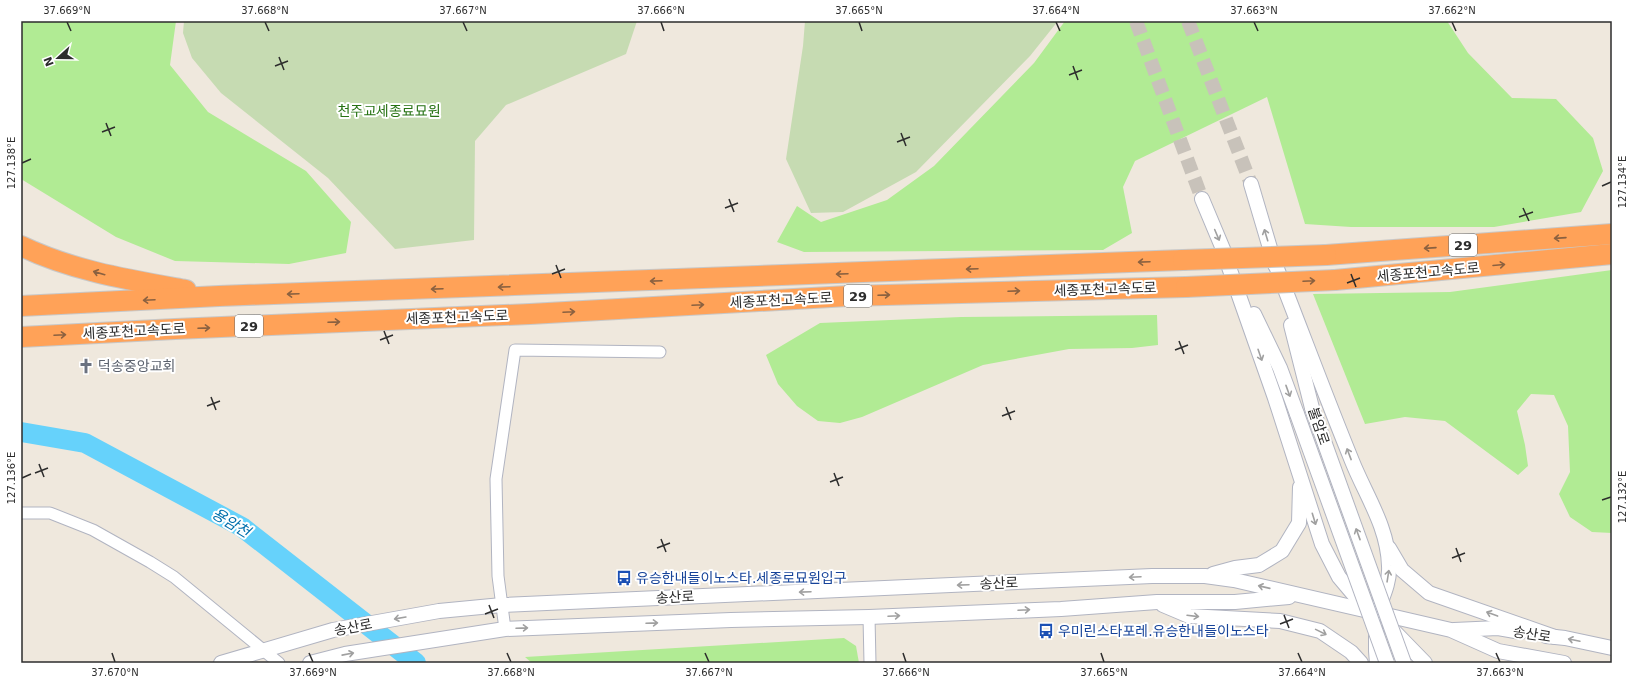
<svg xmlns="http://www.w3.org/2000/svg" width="1633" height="684" font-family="'DejaVu Sans','Noto Sans KR',sans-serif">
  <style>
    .green { fill: #b1eb94 }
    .cemetery { fill: #c6dbb2 }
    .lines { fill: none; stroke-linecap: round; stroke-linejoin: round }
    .river { stroke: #66d2fb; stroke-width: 20 }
    .tertiary-tunnel { stroke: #c8c2ba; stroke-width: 14; stroke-dasharray: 14 7; stroke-linecap: butt }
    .minor-casing { stroke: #b1b4c1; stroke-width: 13 }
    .tertiary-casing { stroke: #b1b4c1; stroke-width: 16 }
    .motorway-casing { stroke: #c8c8c8; stroke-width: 22 }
    .minor { stroke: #fff; stroke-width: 11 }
    .tertiary { stroke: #fff; stroke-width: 14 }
    .motorway { stroke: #ffa258; stroke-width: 20 }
    .tertiary-bridge-casing { stroke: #b1b4c1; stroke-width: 16; stroke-linecap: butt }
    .motorway-bridge-casing { stroke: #c8c8c8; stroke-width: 22; stroke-linecap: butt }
    .tertiary-bridge { stroke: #fff; stroke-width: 14 }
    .motorway-bridge { stroke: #ffa258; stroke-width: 20 }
    .oneway { stroke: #a0a0a0 }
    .oneway2 { stroke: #8b6140 }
    .ticks { fill: none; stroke: #2c2c2c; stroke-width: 1.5 }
    .labels { text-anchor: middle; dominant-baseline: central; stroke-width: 4; stroke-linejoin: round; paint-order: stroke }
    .shield { fill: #fff; stroke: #6b6b6b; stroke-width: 1 }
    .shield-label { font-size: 13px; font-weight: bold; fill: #2c2c2c }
    .park-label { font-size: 14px; fill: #267213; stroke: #fff }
    .street-label { font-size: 14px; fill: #2c2c2c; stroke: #fff }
    .worship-label { font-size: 14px; fill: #5b616d; stroke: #fff; text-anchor: start }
    .transit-label { font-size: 14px; fill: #164399; stroke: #fff; text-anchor: start }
    .water-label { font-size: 15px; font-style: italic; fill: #006fac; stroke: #fff }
    .neatline { fill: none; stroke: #2c2c2c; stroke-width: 1.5 }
    .ticks-label { font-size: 10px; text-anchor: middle; fill: #2c2c2c }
  </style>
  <rect width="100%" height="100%" fill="#efe8dd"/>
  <!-- green -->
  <g class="green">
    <path d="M 21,21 L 176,21 L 170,65 L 208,112 L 306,171 L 351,222 L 346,253 L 289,264 L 175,261 L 116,237 L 21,179 Z"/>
    <path d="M 1065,21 L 1447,21 L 1468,53 L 1512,98 L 1556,99 L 1593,138 L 1603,171 L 1581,212 L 1494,227 L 1351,227 L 1305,224 L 1267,97 L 1135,161 L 1123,187 L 1132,233 L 1103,250 L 804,252 L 777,242 L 797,206 L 821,222 L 887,200 L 934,166 L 1034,63 Z"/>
    <path d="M 1612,270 L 1612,533 L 1592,532 L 1570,517 L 1559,494 L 1570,472 L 1568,426 L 1554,395 L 1531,394 L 1517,411 L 1525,445 L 1528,466 L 1518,475 L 1445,421 L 1405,417 L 1365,424 L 1313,294 L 1450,292 Z"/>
    <path d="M 1157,315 L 1158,345 L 1132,348 L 1069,349 L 983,365 L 862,417 L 840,423 L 818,421 L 797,406 L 778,384 L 766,355 L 820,323 L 961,317 Z"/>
    <path d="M 844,638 L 856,646 L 859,663 L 532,663 L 525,657 Z"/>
  </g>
  <!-- cemetery -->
  <g class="cemetery">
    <path d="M 184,21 L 637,21 L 626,54 L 506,105 L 475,141 L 474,240 L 395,249 L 328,178 L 221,93 L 192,58 L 183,33 Z"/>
    <path d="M 805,21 L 1058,21 L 1030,56 L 916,172 L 843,212 L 811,213 L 786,159 L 803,46 Z"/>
  </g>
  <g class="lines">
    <!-- river -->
    <path class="river" d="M 21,432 L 85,443 L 242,527 L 416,663"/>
    <!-- tertiary-tunnel -->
    <g class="tertiary-tunnel">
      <path d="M 1136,21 L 1202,199"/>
      <path d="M 1188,21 L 1251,184"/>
    </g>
    <defs>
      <g id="minor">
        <path d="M 21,513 L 50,513 L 93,530 L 150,562 L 174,577 L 279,663"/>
        <path d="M 869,617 L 870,663"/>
        <path d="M 505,629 L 498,576 L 496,479 L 515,350 L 660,352"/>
      </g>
      <g id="tertiary">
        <path d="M 1251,184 L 1275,265"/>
        <path d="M 1202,199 L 1228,261"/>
        <path d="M 1224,253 L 1275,398 L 1322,544 L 1339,577 L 1355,596 L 1370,607"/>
        <path d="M 1274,261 C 1300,327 1325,395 1352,461 C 1366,496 1388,527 1389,566 C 1390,580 1384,594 1379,607"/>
        <path d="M 1254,314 L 1280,368 L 1297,414"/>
        <path d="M 1291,325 L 1312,408"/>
        <path d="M 1389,548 L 1402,570 L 1429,593 L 1555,637"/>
        <path d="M 1213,574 L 1235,568 L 1259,565 L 1282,551 L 1299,523 L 1300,487"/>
        <path d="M 1163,605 L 1189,616 L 1280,621 L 1320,631 L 1351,652 L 1361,663"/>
        <path d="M 1390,627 L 1425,663"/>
        <path d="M 1454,630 L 1498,628 L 1521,632"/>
        <path d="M 1376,636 L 1376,651 L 1377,663"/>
        <path d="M 1546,636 L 1565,638 L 1612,648"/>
        <path d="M 221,663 L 333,630 L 439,611 L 502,605 L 1152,576 L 1205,576 L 1234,580 L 1451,630 L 1498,651 L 1564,663"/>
        <path d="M 310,663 L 345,654 L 505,629 L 731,620 L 869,617 L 1061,609 L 1157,602 L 1235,602 L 1289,597"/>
      </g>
      <g id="motorway">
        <path d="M 21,246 C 73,271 130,280 186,290"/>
        <path d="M 1326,255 L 1612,234"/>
        <path d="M 1335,280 L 1612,254"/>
        <path d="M 21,306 L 219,296 L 1183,260"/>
        <path d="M 21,337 L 175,329 L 530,314 L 848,296 L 1186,287"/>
      </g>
    </defs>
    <!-- minor casing -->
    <use href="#minor" class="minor-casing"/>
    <!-- tertiary casing -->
    <use href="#tertiary" class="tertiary-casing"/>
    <!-- motorway casing -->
    <use href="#motorway" class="motorway-casing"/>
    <!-- minor -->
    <use href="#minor" class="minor"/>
    <!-- tertiary -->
    <use href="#tertiary" class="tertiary"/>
    <!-- motorway -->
    <use href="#motorway" class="motorway"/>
    <defs>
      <g id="tertiary-bridge">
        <path d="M 1312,408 L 1404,663"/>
        <path d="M 1297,414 L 1387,663"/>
      </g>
      <g id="motorway-bridge">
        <path d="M 1183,260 L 1326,255"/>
        <path d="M 1186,287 L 1335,280"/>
      </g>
    </defs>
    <!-- tertiary-bridge casing -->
    <use href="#tertiary-bridge" class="tertiary-bridge-casing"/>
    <!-- motorway-bridge casing -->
    <use href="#motorway-bridge" class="motorway-bridge-casing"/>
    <!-- tertiary-bridge -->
    <use href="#tertiary-bridge" class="tertiary-bridge"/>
    <!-- motorway-bridge -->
    <use href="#motorway-bridge" class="motorway-bridge"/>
  </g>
  <!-- one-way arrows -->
  <defs><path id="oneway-shaft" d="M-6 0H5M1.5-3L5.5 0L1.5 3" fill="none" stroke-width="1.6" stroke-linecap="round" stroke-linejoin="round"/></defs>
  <g class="oneway">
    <use href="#oneway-shaft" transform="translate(1217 235) rotate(67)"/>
    <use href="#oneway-shaft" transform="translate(1266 235) rotate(-107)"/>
    <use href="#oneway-shaft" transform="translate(1260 355) rotate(71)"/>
    <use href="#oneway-shaft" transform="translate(1288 391) rotate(70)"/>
    <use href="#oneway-shaft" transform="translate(1349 454) rotate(-111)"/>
    <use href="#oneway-shaft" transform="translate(1314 519) rotate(73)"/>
    <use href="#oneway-shaft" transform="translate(1358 534) rotate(-110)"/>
    <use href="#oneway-shaft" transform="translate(1388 576) rotate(-81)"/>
    <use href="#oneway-shaft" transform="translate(1135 577) rotate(177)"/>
    <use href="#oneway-shaft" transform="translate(963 585) rotate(178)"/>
    <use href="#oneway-shaft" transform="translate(1264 587) rotate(-167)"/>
    <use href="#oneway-shaft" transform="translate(805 592) rotate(178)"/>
    <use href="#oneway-shaft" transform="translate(1024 610) rotate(-3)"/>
    <use href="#oneway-shaft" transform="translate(1492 614) rotate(-160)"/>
    <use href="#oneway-shaft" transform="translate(894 616) rotate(-3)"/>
    <use href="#oneway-shaft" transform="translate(1193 616) rotate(7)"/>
    <use href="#oneway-shaft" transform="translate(400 618) rotate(170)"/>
    <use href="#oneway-shaft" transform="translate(652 623) rotate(-2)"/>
    <use href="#oneway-shaft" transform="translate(522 628) rotate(-2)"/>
    <use href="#oneway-shaft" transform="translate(1321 632) rotate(26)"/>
    <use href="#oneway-shaft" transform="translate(1574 640) rotate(-168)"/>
    <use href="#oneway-shaft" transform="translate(348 654) rotate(-11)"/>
  </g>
  <g class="oneway2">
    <use href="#oneway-shaft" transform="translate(1560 238) rotate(176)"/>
    <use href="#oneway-shaft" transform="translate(1430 248) rotate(176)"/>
    <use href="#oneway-shaft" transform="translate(1144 262) rotate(178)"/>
    <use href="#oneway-shaft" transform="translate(1499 265) rotate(-5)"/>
    <use href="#oneway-shaft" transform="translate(972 269) rotate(178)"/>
    <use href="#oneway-shaft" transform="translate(99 273) rotate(-164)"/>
    <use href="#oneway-shaft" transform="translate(842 274) rotate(178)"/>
    <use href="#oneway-shaft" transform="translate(656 281) rotate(178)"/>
    <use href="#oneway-shaft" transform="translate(1309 281) rotate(-3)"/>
    <use href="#oneway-shaft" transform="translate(504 287) rotate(178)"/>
    <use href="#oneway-shaft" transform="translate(437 289) rotate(178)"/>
    <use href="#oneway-shaft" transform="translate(1014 291) rotate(-2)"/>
    <use href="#oneway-shaft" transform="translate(293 294) rotate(178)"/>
    <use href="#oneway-shaft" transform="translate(884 295) rotate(-2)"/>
    <use href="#oneway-shaft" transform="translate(149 300) rotate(177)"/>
    <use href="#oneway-shaft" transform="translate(698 305) rotate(-3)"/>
    <use href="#oneway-shaft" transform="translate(569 312) rotate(-3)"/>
    <use href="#oneway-shaft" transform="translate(334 322) rotate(-2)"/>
    <use href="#oneway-shaft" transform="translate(204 328) rotate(-2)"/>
    <use href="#oneway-shaft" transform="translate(60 335) rotate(-3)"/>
  </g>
  <!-- ticks -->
  <path class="ticks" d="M 67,22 L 71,31M 265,22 L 269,31M 463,22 L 467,31M 661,22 L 664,31M 859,22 L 862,31M 1056,22 L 1060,31M 1254,22 L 1258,31M 1452,22 L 1456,31M 279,57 L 284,70M 275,66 L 288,61M 1073,66 L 1078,80M 1069,75 L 1082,70M 106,123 L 111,136M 102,132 L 115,127M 901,133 L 906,146M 897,142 L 910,137M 22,163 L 31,159M 1602,186 L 1611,182M 729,199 L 734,212M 725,208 L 738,203M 1523,208 L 1529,221M 1519,217 L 1533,212M 556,265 L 561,278M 552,274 L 565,269M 1351,274 L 1356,287M 1347,283 L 1360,278M 384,331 L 389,344M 380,340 L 393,335M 1179,341 L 1184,354M 1175,350 L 1188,345M 211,397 L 216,410M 207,406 L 220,401M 1006,407 L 1011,420M 1002,416 L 1015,411M 39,464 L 44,477M 35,473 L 48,468M 834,473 L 839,486M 22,478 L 31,474M 830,482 L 843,477M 1602,500 L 1611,497M 661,539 L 666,552M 657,548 L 670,543M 1456,548 L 1461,562M 1452,558 L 1465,553M 489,605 L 494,618M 485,614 L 498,609M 1284,615 L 1289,628M 1280,624 L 1293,619M 112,653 L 115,662M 309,653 L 313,662M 507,653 L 511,662M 705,653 L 709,662M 903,653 L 906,662M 1101,653 L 1104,662M 1298,653 L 1302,662M 1496,653 L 1500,662"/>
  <!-- icons -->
  <defs>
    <symbol id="church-bare" viewBox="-9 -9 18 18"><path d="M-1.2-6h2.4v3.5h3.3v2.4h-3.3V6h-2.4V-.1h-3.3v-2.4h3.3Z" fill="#6b7280" stroke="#fff" stroke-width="2.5" paint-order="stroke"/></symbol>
    <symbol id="bus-bare" viewBox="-9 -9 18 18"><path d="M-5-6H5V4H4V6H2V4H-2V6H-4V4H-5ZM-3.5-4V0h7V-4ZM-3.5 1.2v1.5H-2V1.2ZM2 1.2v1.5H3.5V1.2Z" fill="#1a4fb4" stroke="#fff" stroke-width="2.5" paint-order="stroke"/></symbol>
  </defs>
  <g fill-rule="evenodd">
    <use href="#church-bare" x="75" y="355" width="22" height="22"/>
    <use href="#bus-bare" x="613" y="567" width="22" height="22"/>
    <use href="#bus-bare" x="1035" y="620" width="22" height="22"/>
  </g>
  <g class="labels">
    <!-- shield labels -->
    <g class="shield">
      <rect x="1449" y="234" width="28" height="22" rx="3"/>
      <rect x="844" y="285" width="28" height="22" rx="3"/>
      <rect x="235" y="315" width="28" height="22" rx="3"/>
    </g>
    <g class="shield-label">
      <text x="1463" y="245">29</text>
      <text x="858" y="296">29</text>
      <text x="249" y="326">29</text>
    </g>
    <!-- park labels -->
    <g class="park-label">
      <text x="389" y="111">천주교세종료묘원</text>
    </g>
    <!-- street labels -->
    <g class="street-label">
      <text transform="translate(1428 272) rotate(-5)">세종포천고속도로</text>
      <text transform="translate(1105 289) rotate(-2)">세종포천고속도로</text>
      <text transform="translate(781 300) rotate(-3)">세종포천고속도로</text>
      <text transform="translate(457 317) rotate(-2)">세종포천고속도로</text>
      <text transform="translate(134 331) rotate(-3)">세종포천고속도로</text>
      <text transform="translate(1319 426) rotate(71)">불암로</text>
      <text transform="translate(999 583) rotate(-2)">송산로</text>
      <text transform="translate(675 597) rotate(-3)">송산로</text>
      <text transform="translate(353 627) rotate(-11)">송산로</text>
      <text transform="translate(1532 634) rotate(9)">송산로</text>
    </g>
    <!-- worship labels -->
    <g class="worship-label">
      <text x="98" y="366">덕송중앙교회</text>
    </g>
    <!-- transit labels -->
    <g class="transit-label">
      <text x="636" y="578">유승한내들이노스타.세종로묘원입구</text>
      <text x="1058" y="631">우미린스타포레.유승한내들이노스타</text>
    </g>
    <!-- water labels -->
    <g class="water-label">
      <text transform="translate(231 523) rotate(31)">용암천</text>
    </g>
  </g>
  <!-- border -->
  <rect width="1633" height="684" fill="none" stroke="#ffffff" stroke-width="44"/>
  <!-- north arrow -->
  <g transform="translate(58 58) rotate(249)" stroke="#ffffff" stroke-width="3" paint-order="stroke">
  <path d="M0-3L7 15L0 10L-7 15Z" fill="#2c2c2c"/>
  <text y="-6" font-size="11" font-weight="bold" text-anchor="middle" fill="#2c2c2c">N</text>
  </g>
  <rect x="22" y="22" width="1589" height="640" class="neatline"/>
  <g class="ticks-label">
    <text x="67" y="14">37.669°N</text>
    <text x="265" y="14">37.668°N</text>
    <text x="463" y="14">37.667°N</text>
    <text x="661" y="14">37.666°N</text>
    <text x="859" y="14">37.665°N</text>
    <text x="1056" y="14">37.664°N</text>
    <text x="1254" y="14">37.663°N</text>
    <text x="1452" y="14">37.662°N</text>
    <text transform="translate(11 163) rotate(-90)" y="4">127.138°E</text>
    <text transform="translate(1622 182) rotate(-90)" y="4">127.134°E</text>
    <text transform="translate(11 478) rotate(-90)" y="4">127.136°E</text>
    <text transform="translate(1622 497) rotate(-90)" y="4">127.132°E</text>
    <text x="115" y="676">37.670°N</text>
    <text x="313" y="676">37.669°N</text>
    <text x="511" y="676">37.668°N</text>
    <text x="709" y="676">37.667°N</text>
    <text x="906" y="676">37.666°N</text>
    <text x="1104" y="676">37.665°N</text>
    <text x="1302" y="676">37.664°N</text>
    <text x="1500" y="676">37.663°N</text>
  </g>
</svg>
